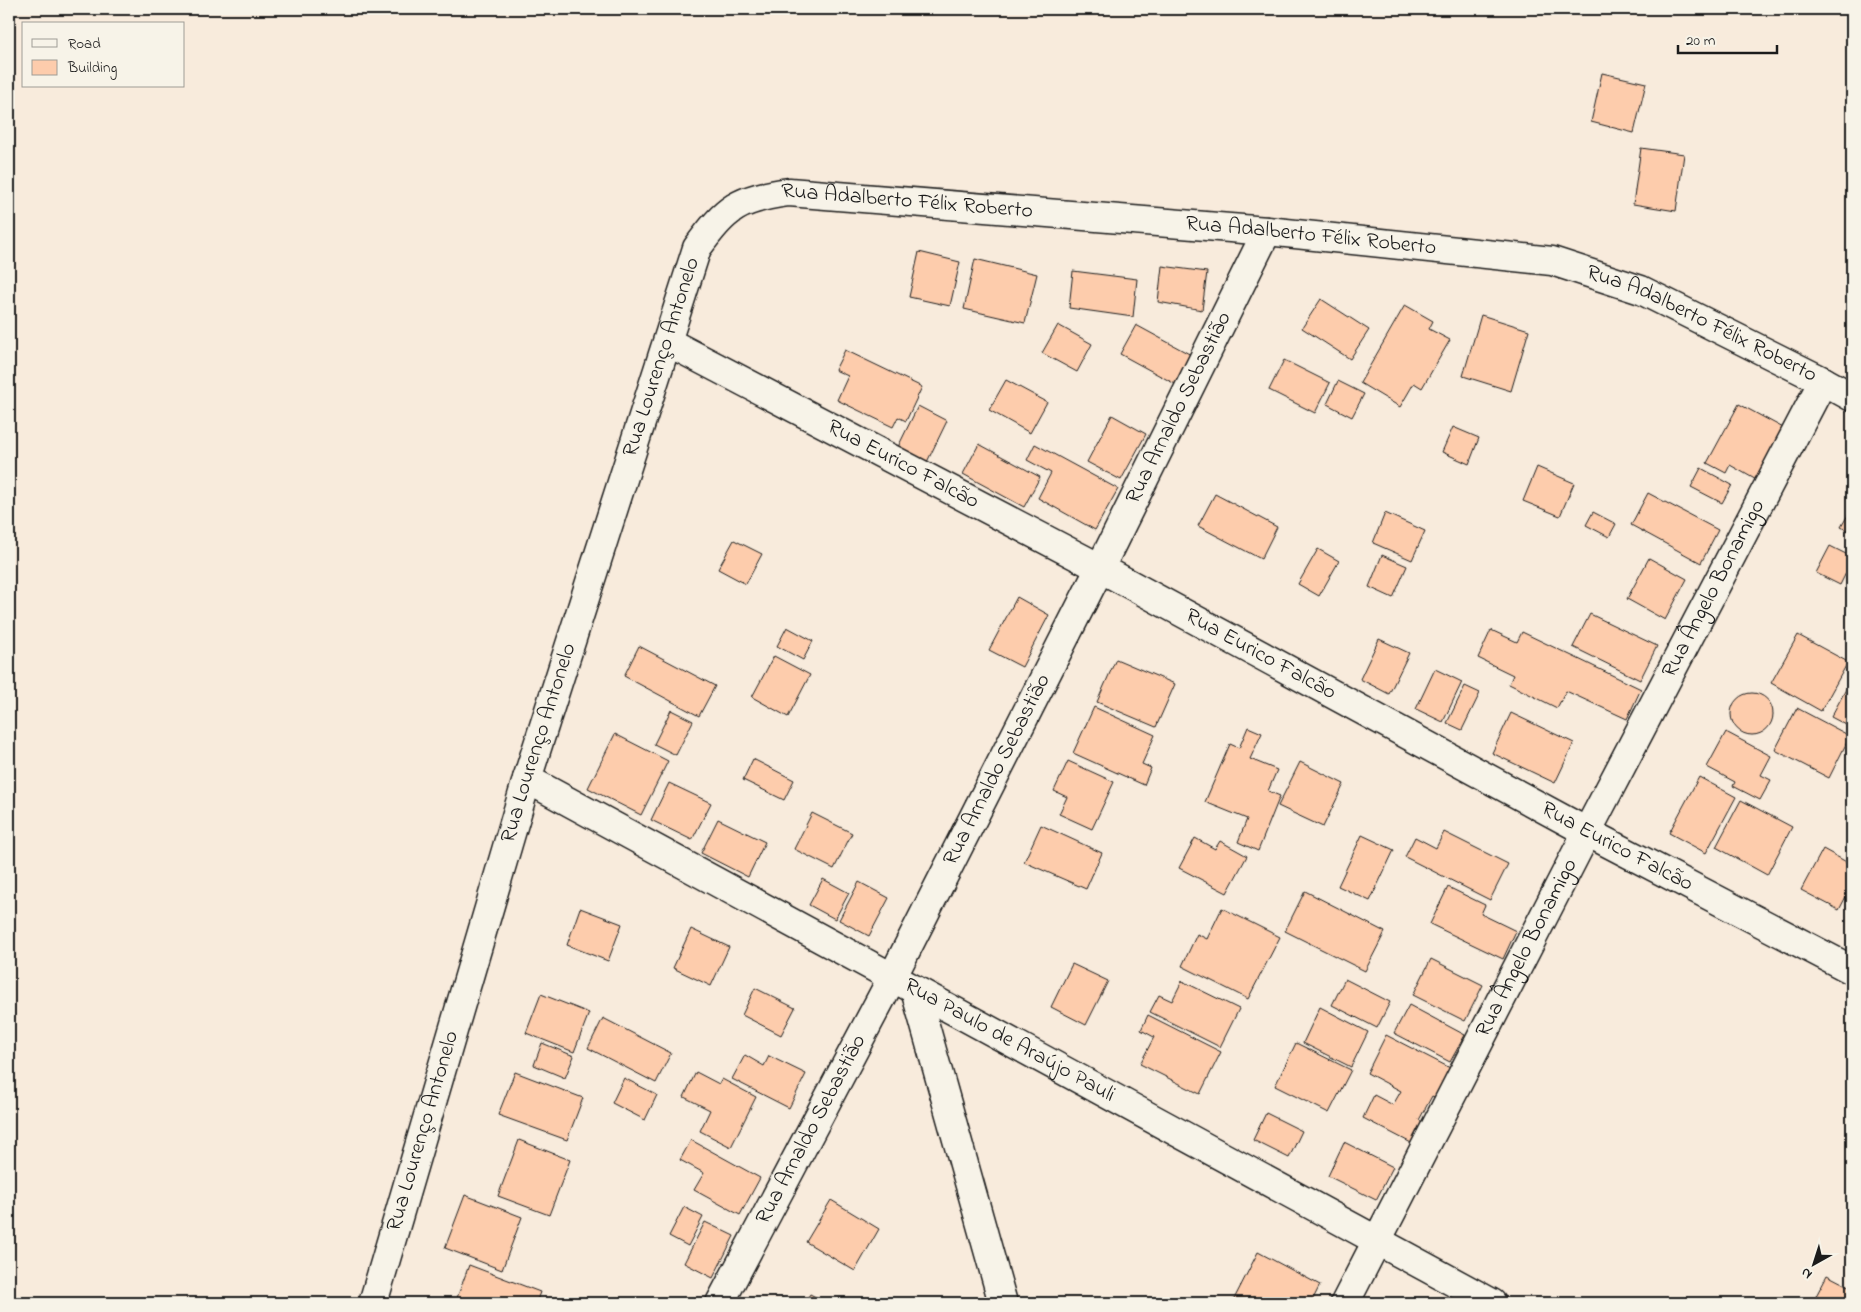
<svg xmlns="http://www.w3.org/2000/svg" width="1861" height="1312" font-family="'Indie Flower',sans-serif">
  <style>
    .building { fill: #fdccac; stroke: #1c1c1c }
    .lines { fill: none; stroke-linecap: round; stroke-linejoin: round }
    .street-casing { stroke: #1c1c1c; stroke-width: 31 }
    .street { stroke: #f7f3e8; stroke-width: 28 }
    .labels { text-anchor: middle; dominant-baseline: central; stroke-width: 4; stroke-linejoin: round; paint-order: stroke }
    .street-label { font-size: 22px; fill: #1c1c1c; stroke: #f7f3e8 }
  </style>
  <rect width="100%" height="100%" fill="#f8ebdc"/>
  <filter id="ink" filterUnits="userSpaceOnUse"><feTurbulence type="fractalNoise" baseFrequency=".02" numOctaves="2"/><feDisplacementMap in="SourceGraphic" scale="10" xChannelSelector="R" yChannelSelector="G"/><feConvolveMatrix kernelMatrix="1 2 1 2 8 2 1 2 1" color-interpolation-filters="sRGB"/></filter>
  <g filter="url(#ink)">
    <!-- building -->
    <g class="building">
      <path d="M 1602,73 L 1646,83 L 1634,133 L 1591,122 Z"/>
      <path d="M 1641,148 L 1684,154 L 1676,211 L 1633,204 Z"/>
      <path d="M 919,252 L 960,262 L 950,306 L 909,297 Z"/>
      <path d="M 975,259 L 1037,274 L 1025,323 L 964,309 Z"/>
      <path d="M 1162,266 L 1207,272 L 1202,310 L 1158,302 Z"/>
      <path d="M 1073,271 L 1137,279 L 1133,317 L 1069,308 Z"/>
      <path d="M 1321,299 L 1369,330 L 1350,359 L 1302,328 Z"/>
      <path d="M 1405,305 L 1433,321 L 1429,329 L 1450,340 L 1422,388 L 1414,383 L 1400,407 L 1360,383 Z"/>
      <path d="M 1481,315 L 1529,330 L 1511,391 L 1463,376 Z"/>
      <path d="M 1058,325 L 1092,344 L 1077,372 L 1042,353 Z"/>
      <path d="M 1136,325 L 1193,356 L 1177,385 L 1120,354 Z"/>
      <path d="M 845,350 L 922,387 L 906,421 L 898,417 L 893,427 L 837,400 L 848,376 L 835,370 Z"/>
      <path d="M 1284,360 L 1330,383 L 1315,413 L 1269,390 Z"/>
      <path d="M 1006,380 L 1047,402 L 1030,433 L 989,410 Z"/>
      <path d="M 1338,381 L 1364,394 L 1352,417 L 1327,404 Z"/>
      <path d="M 1739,404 L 1787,430 L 1760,482 L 1730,465 L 1726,473 L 1707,463 Z"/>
      <path d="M 918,406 L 947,421 L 927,462 L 898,447 Z"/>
      <path d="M 1112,415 L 1146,434 L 1121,480 L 1087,462 Z"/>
      <path d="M 1453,427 L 1479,438 L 1469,464 L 1442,452 Z"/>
      <path d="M 979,444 L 1040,477 L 1024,507 L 963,474 Z"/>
      <path d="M 1035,444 L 1118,489 L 1095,530 L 1038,498 L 1051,473 L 1027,460 Z"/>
      <path d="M 1537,467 L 1574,483 L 1560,516 L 1523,501 Z"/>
      <path d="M 1701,468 L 1732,485 L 1722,503 L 1691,487 Z"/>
      <path d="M 1648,493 L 1718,530 L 1701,563 L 1631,525 Z"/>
      <path d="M 1215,494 L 1277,527 L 1261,559 L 1198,526 Z"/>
      <path d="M 1852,508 L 1852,533 L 1841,527 Z"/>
      <path d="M 1593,512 L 1616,524 L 1609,537 L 1586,525 Z"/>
      <path d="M 1385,513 L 1425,531 L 1412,560 L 1373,543 Z"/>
      <path d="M 734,540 L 762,554 L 746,584 L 718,569 Z"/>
      <path d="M 1830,546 L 1852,557 L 1852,561 L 1840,585 L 1816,573 Z"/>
      <path d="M 1318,549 L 1339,561 L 1319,596 L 1298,584 Z"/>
      <path d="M 1382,555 L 1407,566 L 1393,598 L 1369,587 Z"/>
      <path d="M 1649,558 L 1687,579 L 1665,620 L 1627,599 Z"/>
      <path d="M 1017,597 L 1049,615 L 1022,667 L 989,650 Z"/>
      <path d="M 1590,614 L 1657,646 L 1640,680 L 1573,647 Z"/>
      <path d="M 787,627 L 813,641 L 803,660 L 777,646 Z"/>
      <path d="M 1491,630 L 1517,642 L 1522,632 L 1641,689 L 1627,719 L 1566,691 L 1557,708 L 1509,684 L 1513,675 L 1478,658 Z"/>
      <path d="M 1798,635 L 1848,662 L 1821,711 L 1771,683 Z"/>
      <path d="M 1379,639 L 1409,653 L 1389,694 L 1360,679 Z"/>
      <path d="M 639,646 L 715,686 L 699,716 L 624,676 Z"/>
      <path d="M 774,656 L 810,675 L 788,717 L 752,697 Z"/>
      <path d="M 1116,659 L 1175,684 L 1156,727 L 1097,702 Z"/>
      <path d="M 1435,669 L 1462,682 L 1443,722 L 1416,709 Z"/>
      <path d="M 1852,678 L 1852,728 L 1831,717 Z"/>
      <path d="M 1465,686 L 1480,693 L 1462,730 L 1447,723 Z"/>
      <circle cx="1752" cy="714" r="21"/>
      <path d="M 1094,707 L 1155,735 L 1142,764 L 1151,768 L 1144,785 L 1073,753 Z"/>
      <path d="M 1797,708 L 1850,736 L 1829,778 L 1775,750 Z"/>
      <path d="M 671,710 L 693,721 L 676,755 L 654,744 Z"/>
      <path d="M 1511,713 L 1574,743 L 1555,783 L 1492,753 Z"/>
      <path d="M 1248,727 L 1262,733 L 1250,759 L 1277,770 L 1268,791 L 1280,796 L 1258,851 L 1238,842 L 1247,819 L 1205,802 L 1230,744 L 1239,748 Z"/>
      <path d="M 1726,732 L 1771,756 L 1761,775 L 1771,780 L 1760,800 L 1733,786 L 1735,782 L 1707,767 Z"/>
      <path d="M 615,734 L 668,761 L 641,815 L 588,788 Z"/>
      <path d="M 753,759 L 794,780 L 784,800 L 743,780 Z"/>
      <path d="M 1068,761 L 1114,782 L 1092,829 L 1059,814 L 1067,797 L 1054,791 Z"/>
      <path d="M 1300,762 L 1344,784 L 1323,827 L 1278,806 Z"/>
      <path d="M 1699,777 L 1736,797 L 1706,853 L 1669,833 Z"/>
      <path d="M 669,783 L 711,803 L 692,840 L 651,820 Z"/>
      <path d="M 1741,800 L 1792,827 L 1767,875 L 1716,847 Z"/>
      <path d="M 812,813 L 852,833 L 834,869 L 794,849 Z"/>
      <path d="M 718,819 L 765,842 L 748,877 L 701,853 Z"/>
      <path d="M 1041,825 L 1102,853 L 1086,889 L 1024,862 Z"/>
      <path d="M 1444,832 L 1508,864 L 1490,900 L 1405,857 L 1415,837 L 1436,848 Z"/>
      <path d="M 1362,835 L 1394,850 L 1370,901 L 1338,886 Z"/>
      <path d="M 1195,838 L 1215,849 L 1220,841 L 1247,856 L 1227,893 L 1179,868 Z"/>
      <path d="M 1823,849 L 1852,865 L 1852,885 L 1839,910 L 1801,890 Z"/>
      <path d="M 823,879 L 849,893 L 835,919 L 809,905 Z"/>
      <path d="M 859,882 L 889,898 L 869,936 L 839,920 Z"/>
      <path d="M 1448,887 L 1485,905 L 1481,914 L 1516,931 L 1503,959 L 1430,924 Z"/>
      <path d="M 1305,891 L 1385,932 L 1365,971 L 1285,931 Z"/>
      <path d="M 580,908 L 622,924 L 608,961 L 567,945 Z"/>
      <path d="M 1222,908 L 1280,937 L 1248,999 L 1182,966 L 1197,934 L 1207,939 Z"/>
      <path d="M 691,929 L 729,947 L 711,986 L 673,968 Z"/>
      <path d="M 1431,959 L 1483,985 L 1465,1021 L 1413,995 Z"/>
      <path d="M 1072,964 L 1108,981 L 1086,1025 L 1051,1007 Z"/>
      <path d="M 1345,979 L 1390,1002 L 1377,1028 L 1332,1005 Z"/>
      <path d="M 1182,981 L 1239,1009 L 1220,1047 L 1150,1012 L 1159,995 L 1172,1001 Z"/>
      <path d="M 755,988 L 795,1008 L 781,1035 L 742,1015 Z"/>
      <path d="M 541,994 L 589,1013 L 574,1052 L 526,1033 Z"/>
      <path d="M 1409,1005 L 1465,1035 L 1450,1062 L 1394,1033 Z"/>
      <path d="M 1320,1007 L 1368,1032 L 1351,1067 L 1303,1043 Z"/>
      <path d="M 1148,1015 L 1221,1052 L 1200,1094 L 1140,1064 L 1154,1037 L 1141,1030 Z"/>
      <path d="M 603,1018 L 671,1053 L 656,1083 L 588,1048 Z"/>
      <path d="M 1386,1035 L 1456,1071 L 1441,1100 L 1432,1096 L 1419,1120 L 1429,1125 L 1417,1146 L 1363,1118 L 1374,1095 L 1393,1105 L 1401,1091 L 1367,1073 Z"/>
      <path d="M 542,1043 L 574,1056 L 565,1078 L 534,1065 Z"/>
      <path d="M 1296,1043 L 1351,1070 L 1329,1113 L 1275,1086 Z"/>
      <path d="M 745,1055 L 764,1066 L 769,1056 L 806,1074 L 789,1108 L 732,1079 Z"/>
      <path d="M 515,1072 L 583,1098 L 567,1140 L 498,1115 Z"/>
      <path d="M 696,1072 L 719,1084 L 722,1079 L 756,1097 L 731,1147 L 700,1131 L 710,1110 L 684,1097 Z"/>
      <path d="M 624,1078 L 657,1095 L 645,1120 L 612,1103 Z"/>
      <path d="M 1266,1113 L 1302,1131 L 1289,1158 L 1253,1140 Z"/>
      <path d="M 519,1140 L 570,1160 L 549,1215 L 498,1196 Z"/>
      <path d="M 691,1140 L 760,1178 L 740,1215 L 694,1190 L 704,1173 L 680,1160 Z"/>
      <path d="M 1344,1142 L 1393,1167 L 1376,1200 L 1328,1176 Z"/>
      <path d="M 465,1195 L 522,1217 L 502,1270 L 445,1248 Z"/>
      <path d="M 831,1200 L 879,1229 L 855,1271 L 806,1242 Z"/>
      <path d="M 684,1207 L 703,1217 L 688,1246 L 669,1236 Z"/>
      <path d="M 705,1222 L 734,1236 L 713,1278 L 684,1263 Z"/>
      <path d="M 1258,1252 L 1320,1285 L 1311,1303 L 1232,1303 Z"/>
      <path d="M 469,1265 L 540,1292 L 536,1303 L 471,1303 L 457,1298 Z"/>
      <path d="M 1827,1275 L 1852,1288 L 1852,1303 L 1829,1303 L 1816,1296 Z"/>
      <path d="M 810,1294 L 827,1303 L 804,1303 Z"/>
    </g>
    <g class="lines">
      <defs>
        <g id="street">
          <path id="s1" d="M 668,342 L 1100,568 L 1587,832 L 1852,970"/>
          <path id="s2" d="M 527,779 L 1492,1303"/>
          <path d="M 915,990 L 1003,1303"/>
          <path id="s3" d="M 373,1303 L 527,779 L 697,248 C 727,207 738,199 789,192 L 1267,231 L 1552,261 L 1641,290 L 1823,381 L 1852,397"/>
          <path id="s4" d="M 720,1303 L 892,978 L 1100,568 L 1267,231"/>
          <path id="s5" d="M 1345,1303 L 1587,832 L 1823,381"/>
        </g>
      </defs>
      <!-- street casing -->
      <use href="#street" class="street-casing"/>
      <!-- street -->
      <use href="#street" class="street"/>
    </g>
  </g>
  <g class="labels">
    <!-- street labels -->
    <g class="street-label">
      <text stroke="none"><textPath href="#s3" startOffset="1335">Rua Adalberto Félix Roberto</textPath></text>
      <text stroke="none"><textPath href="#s3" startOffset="1740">Rua Adalberto Félix Roberto</textPath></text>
      <text stroke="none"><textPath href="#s3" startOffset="2145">Rua Adalberto Félix Roberto</textPath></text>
      <text stroke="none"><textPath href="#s3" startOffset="989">Rua Lourenço Antonelo</textPath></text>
      <text stroke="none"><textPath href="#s4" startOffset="1006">Rua Arnaldo Sebastião</textPath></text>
      <text stroke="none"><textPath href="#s1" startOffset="265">Rua Eurico Falcão</textPath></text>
      <text stroke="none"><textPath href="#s5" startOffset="804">Rua Ângelo Bonamigo</textPath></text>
      <text stroke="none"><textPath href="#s1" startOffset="670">Rua Eurico Falcão</textPath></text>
      <text stroke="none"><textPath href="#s3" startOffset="584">Rua Lourenço Antonelo</textPath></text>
      <text stroke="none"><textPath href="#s4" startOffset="601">Rua Arnaldo Sebastião</textPath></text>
      <text stroke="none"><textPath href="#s1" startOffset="1075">Rua Eurico Falcão</textPath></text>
      <text stroke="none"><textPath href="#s5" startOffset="399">Rua Ângelo Bonamigo</textPath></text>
      <text stroke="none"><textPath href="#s2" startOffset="549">Rua Paulo de Araújo Pauli</textPath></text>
      <text stroke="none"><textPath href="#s4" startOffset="196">Rua Arnaldo Sebastião</textPath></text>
      <text stroke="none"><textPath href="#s3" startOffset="179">Rua Lourenço Antonelo</textPath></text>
    </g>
  </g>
  <!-- margin -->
  <rect width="1861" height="1312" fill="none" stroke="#f7f3e8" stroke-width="30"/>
  <rect x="15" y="15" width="1831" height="1282" fill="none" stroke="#1c1c1c" stroke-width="2" filter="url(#ink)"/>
  <!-- legend -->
  <rect x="22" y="22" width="162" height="65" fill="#f7f3e8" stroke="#9f9d96"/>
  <rect x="32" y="39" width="25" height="8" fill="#f7f3e8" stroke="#9f9d96"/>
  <text x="68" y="48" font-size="15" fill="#1c1c1c">Road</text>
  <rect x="32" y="60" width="25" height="15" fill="#fdccac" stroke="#9f9d96"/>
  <text x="68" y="72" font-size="15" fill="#1c1c1c">Building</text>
  <!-- north arrow -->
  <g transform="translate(1814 1264) rotate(219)" stroke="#f7f3e8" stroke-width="4" paint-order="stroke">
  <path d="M0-4L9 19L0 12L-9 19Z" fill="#1c1c1c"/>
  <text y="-8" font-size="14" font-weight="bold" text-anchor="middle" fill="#1c1c1c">N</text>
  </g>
  <!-- scale -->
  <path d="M1678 45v8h99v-8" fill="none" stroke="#1c1c1c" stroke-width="2.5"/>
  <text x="1686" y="45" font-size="15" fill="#1c1c1c" stroke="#f7f3e8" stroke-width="4" paint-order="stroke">20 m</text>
</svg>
